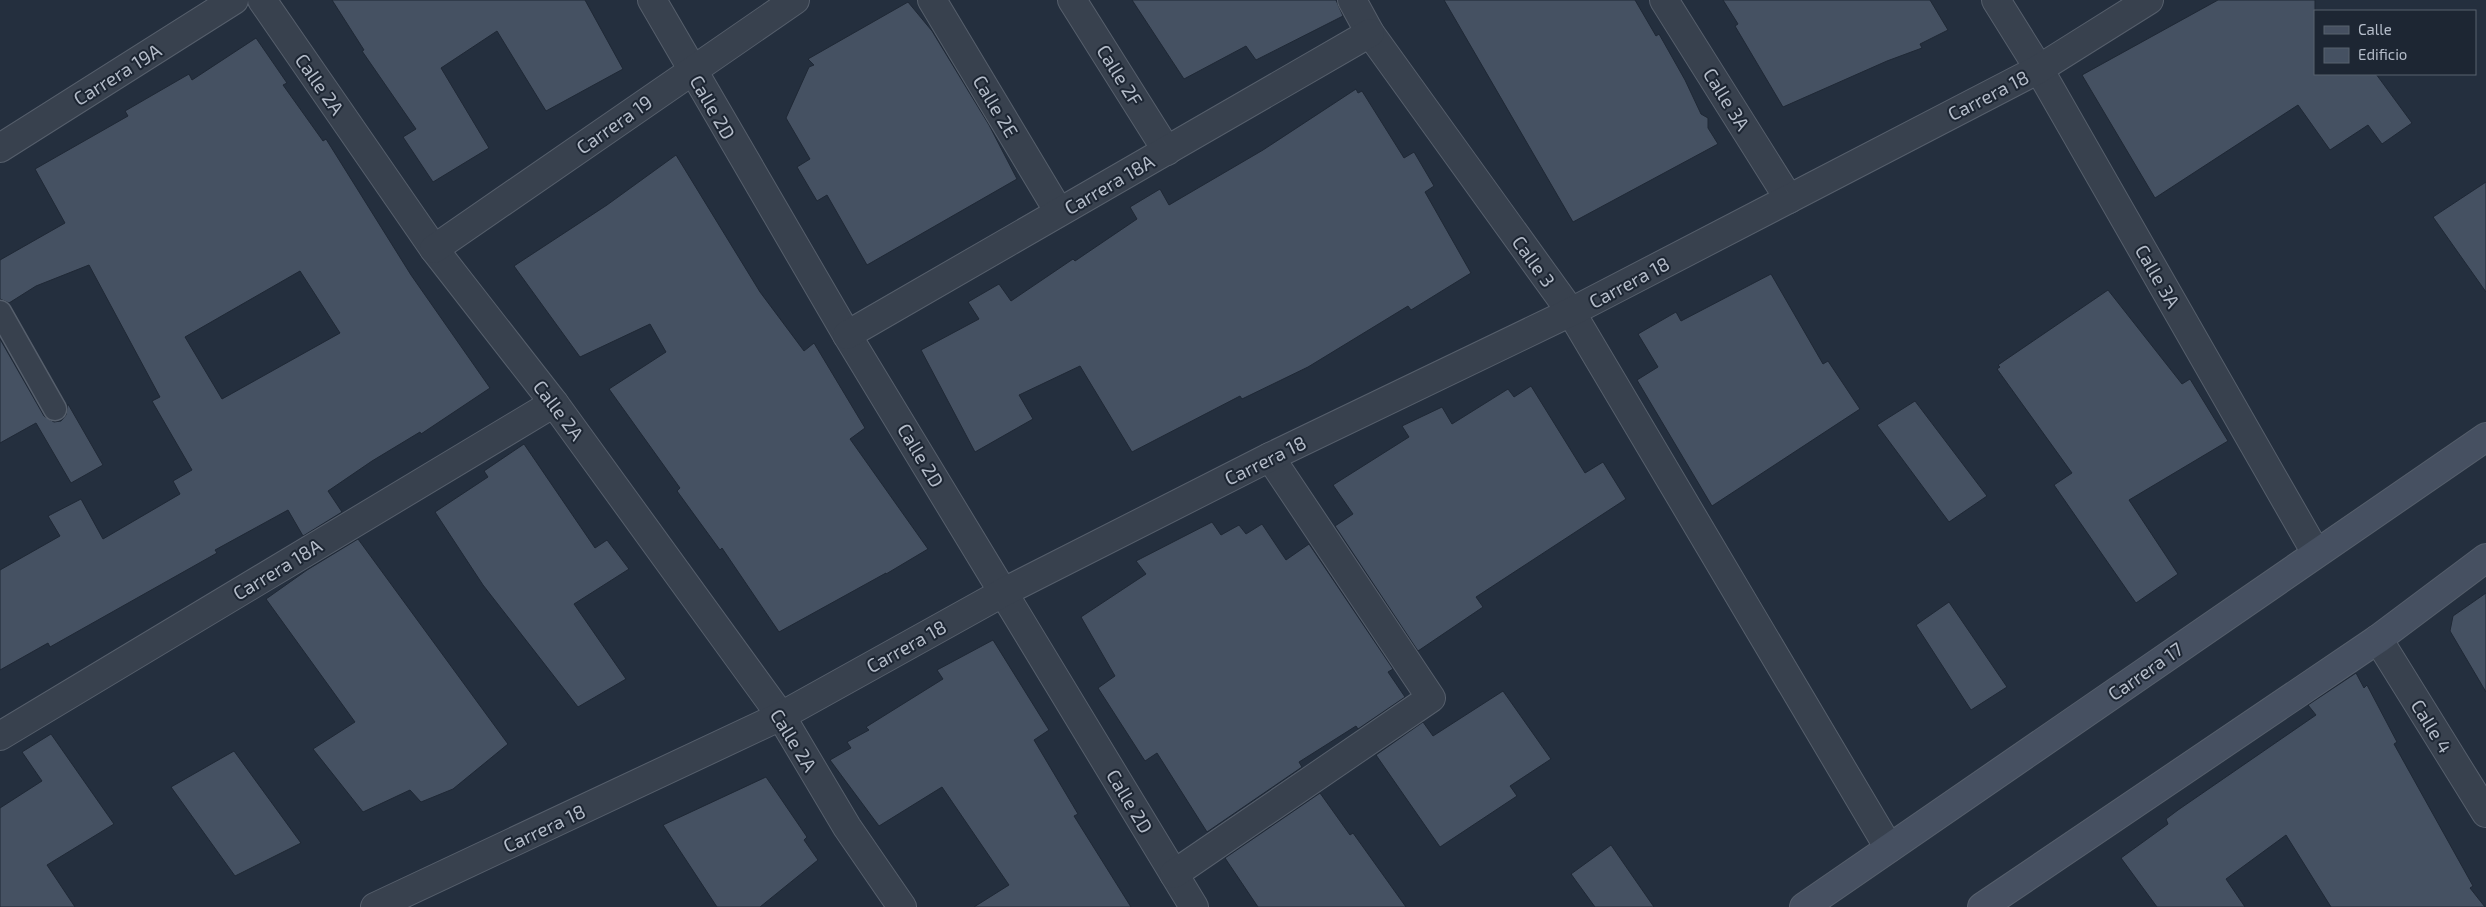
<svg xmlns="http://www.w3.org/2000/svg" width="2486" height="907" font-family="'Exo 2',sans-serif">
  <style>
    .building { fill: #455162; stroke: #1f2835; fill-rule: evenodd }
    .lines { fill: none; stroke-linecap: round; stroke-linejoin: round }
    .lane-casing { stroke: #565f6c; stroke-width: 25 }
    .street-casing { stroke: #565f6c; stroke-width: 30 }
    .secondary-casing { stroke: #565f6c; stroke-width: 30 }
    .lane { stroke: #38414e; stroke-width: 22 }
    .street { stroke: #38414e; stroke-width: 28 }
    .secondary { stroke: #465061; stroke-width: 28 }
    .labels { text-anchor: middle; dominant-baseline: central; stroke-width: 4; stroke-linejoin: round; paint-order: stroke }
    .street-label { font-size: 19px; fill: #b4bcc9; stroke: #1d2633 }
  </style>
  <rect width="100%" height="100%" fill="#242f3e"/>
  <!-- building -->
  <g class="building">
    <path d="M 332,0 L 585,0 L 623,69 L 546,111 L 497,31 L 441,68 L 489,148 L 433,182 L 403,137 L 416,129 L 362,51 L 364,50 Z"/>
    <path d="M 1132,0 L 1336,0 L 1343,16 L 1256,60 L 1246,46 L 1184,79 Z"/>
    <path d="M 1444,0 L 1635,0 L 1656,36 L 1659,34 L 1685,80 L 1701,114 L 1708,118 L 1708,128 L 1718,144 L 1573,222 Z"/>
    <path d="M 1723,0 L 1930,0 L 1948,30 L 1920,44 L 1922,48 L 1887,61 L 1783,107 L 1735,26 L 1738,24 Z"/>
    <path d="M 2218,0 L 2315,0 L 2315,74 L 2376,74 L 2412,123 L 2382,144 L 2368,125 L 2330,150 L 2298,105 L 2155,198 L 2082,75 Z"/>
    <path d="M 908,2 L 932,31 L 989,125 L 1017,179 L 867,265 L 827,195 L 817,201 L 797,167 L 810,159 L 786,118 L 809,67 L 814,65 L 808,59 Z"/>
    <path d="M 256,38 L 287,83 L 283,85 L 323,141 L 326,139 L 411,275 L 490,388 L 421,434 L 420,432 L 372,461 L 328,491 L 342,512 L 303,536 L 288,510 L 215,550 L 217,553 L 50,647 L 48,643 L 0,670 L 0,570 L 60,536 L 48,516 L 81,499 L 103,539 L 180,494 L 173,481 L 192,470 L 152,401 L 160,397 L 89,265 L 36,286 L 9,303 L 0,299 L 0,260 L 65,223 L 35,169 L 128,116 L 125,111 L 189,74 L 192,80 ZM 300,271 L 340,333 L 222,399 L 185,337 Z"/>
    <path d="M 1356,89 L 1358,93 L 1362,91 L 1404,158 L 1414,152 L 1434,186 L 1425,192 L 1471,273 L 1411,310 L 1408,306 L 1308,367 L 1242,399 L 1240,396 L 1132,452 L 1080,366 L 1019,395 L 1033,419 L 975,452 L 921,350 L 979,319 L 968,302 L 999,284 L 1011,301 L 1073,259 L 1075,261 L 1137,219 L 1130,207 L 1160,189 L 1169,205 L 1263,150 Z"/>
    <path d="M 676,155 L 760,292 L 804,351 L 814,343 L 865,428 L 850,439 L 928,549 L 886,574 L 886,573 L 779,632 L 722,548 L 720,550 L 677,491 L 680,488 L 609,389 L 666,352 L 650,324 L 580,357 L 514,266 L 607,205 Z"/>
    <path d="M 2486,182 L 2486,292 L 2433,217 Z"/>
    <path d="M 1771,274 L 1823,364 L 1828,361 L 1860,409 L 1712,506 L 1637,380 L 1658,367 L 1638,334 L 1676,312 L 1681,321 Z"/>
    <path d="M 2108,290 L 2182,384 L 2190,379 L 2228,441 L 2129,500 L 2178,574 L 2136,603 L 2054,485 L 2072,473 L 1997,369 L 2000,367 L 1998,365 Z"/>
    <path d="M 0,339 L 44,416 L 54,422 L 61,421 L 66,415 L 68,404 L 103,465 L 71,483 L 36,423 L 0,443 Z"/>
    <path d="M 1531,386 L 1585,473 L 1603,462 L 1626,499 L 1476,597 L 1483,607 L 1418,651 L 1335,526 L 1353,514 L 1333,485 L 1409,437 L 1402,426 L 1442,407 L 1452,424 L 1508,389 L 1514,397 Z"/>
    <path d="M 1915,401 L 1987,496 L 1949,522 L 1877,425 Z"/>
    <path d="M 524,444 L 595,548 L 607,540 L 629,569 L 574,604 L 626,679 L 578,707 L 483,585 L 435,512 L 488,477 L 484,471 Z"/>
    <path d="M 1212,522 L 1221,535 L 1239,525 L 1246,534 L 1262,524 L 1286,560 L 1309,544 L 1393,669 L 1388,672 L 1405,697 L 1358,729 L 1356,726 L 1299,762 L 1302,767 L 1207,832 L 1157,753 L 1145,761 L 1098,688 L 1115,676 L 1081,617 L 1146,574 L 1136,561 Z"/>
    <path d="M 358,539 L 508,744 L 453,789 L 421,802 L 410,790 L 363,812 L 313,749 L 355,722 L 266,599 L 307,570 Z"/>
    <path d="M 2486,593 L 2486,692 L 2450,631 L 2453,616 Z"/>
    <path d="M 1949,602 L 2007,687 L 1971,710 L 1916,625 Z"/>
    <path d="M 993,640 L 1049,730 L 1034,740 L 1078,814 L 1074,816 L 1131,907 L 974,907 L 1009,885 L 942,787 L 879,826 L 830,760 L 851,748 L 847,742 L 869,730 L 866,727 L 943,679 L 937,670 Z"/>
    <path d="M 2356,673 L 2364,688 L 2367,685 L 2397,742 L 2394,744 L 2473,886 L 2470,888 L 2485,907 L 2331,907 L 2286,835 L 2226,879 L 2245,907 L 2157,907 L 2121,858 L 2168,824 L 2166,819 L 2178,810 L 2316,715 L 2308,705 Z"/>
    <path d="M 1503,691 L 1551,759 L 1510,786 L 1517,796 L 1440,847 L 1376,755 L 1423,722 L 1433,736 Z"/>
    <path d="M 51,734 L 114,824 L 47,865 L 75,907 L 0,907 L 0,808 L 42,781 L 22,752 Z"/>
    <path d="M 234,751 L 301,843 L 235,876 L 171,787 Z"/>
    <path d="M 766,777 L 807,837 L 804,840 L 818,860 L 760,907 L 717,907 L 663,825 Z"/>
    <path d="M 1320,793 L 1350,835 L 1353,833 L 1406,907 L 1258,907 L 1225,858 Z"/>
    <path d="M 1611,845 L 1622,861 L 1654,907 L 1595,907 L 1571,874 Z"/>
  </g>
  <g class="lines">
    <defs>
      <path id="lane" d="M 0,312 L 55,409"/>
      <g id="street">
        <path d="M 262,0 L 434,249 L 554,403 L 781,716 L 847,827 L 902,907"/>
        <path d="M 652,0 L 847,335 L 1194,907"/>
        <path d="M 932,0 L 1059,212"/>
        <path d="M 1072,0 L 1167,151"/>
        <path d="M 1352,0 L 1370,33 L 1571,312 L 1889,848"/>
        <path d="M 1664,0 L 1789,199"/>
        <path d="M 1996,0 L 2039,69 L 2316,553"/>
        <path d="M 0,148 L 234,0"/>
        <path d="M 434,249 L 795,0"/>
        <path d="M 847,335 L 1370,33"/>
        <path d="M 2378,639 L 2486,813"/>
        <path d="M 0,736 L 554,403"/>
        <path d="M 1174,874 L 1431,698 L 1270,457"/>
        <path d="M 375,907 L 781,716 L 1004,592 L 1270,457 L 1571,312 L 2039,69 L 2149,0"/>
      </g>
      <g id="secondary">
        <path d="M 1804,907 L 2486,437"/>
        <path d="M 1982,907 L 2378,639 L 2486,558"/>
      </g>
    </defs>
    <!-- lane casing -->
    <use href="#lane" class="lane-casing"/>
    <!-- street casing -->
    <use href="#street" class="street-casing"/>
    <!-- secondary casing -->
    <use href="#secondary" class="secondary-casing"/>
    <!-- lane -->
    <use href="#lane" class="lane"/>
    <!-- street -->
    <use href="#street" class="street"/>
    <!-- secondary -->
    <use href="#secondary" class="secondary"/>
  </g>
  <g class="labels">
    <!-- street labels -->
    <g class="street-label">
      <text transform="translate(117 74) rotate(-32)">Carrera 19A</text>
      <text transform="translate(1120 75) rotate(58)">Calle 2F</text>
      <text transform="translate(320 84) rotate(55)">Calle 2A</text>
      <text transform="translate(1988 95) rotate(-27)">Carrera 18</text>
      <text transform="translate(1727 99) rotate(58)">Calle 3A</text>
      <text transform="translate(996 106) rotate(59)">Calle 2E</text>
      <text transform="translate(713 107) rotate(60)">Calle 2D</text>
      <text transform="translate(614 124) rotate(-35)">Carrera 19</text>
      <text transform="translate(1109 184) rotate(-30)">Carrera 18A</text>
      <text transform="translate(1534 261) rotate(54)">Calle 3</text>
      <text transform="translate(2158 276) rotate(60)">Calle 3A</text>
      <text transform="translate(1629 282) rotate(-28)">Carrera 18</text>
      <text transform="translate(559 410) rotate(53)">Calle 2A</text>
      <text transform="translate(921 455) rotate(59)">Calle 2D</text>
      <text transform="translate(1265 460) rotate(-26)">Carrera 18</text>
      <text transform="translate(277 569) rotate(-31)">Carrera 18A</text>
      <text transform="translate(906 646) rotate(-29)">Carrera 18</text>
      <text transform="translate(2145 671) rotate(-35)">Carrera 17</text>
      <text transform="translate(2432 726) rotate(58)">Calle 4</text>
      <text transform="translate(794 740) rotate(58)">Calle 2A</text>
      <text transform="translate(1130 801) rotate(59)">Calle 2D</text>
      <text transform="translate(544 828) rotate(-25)">Carrera 18</text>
    </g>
  </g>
  <!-- legend -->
  <rect x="2314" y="10" width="162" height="65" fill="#1d2633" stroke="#59626f"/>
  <rect x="2324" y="26" width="25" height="8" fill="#465061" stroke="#59626f"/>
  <text x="2358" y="35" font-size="15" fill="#b4bcc9">Calle</text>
  <rect x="2324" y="48" width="25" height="15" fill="#455162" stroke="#59626f"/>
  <text x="2358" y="60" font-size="15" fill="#b4bcc9">Edificio</text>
</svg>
